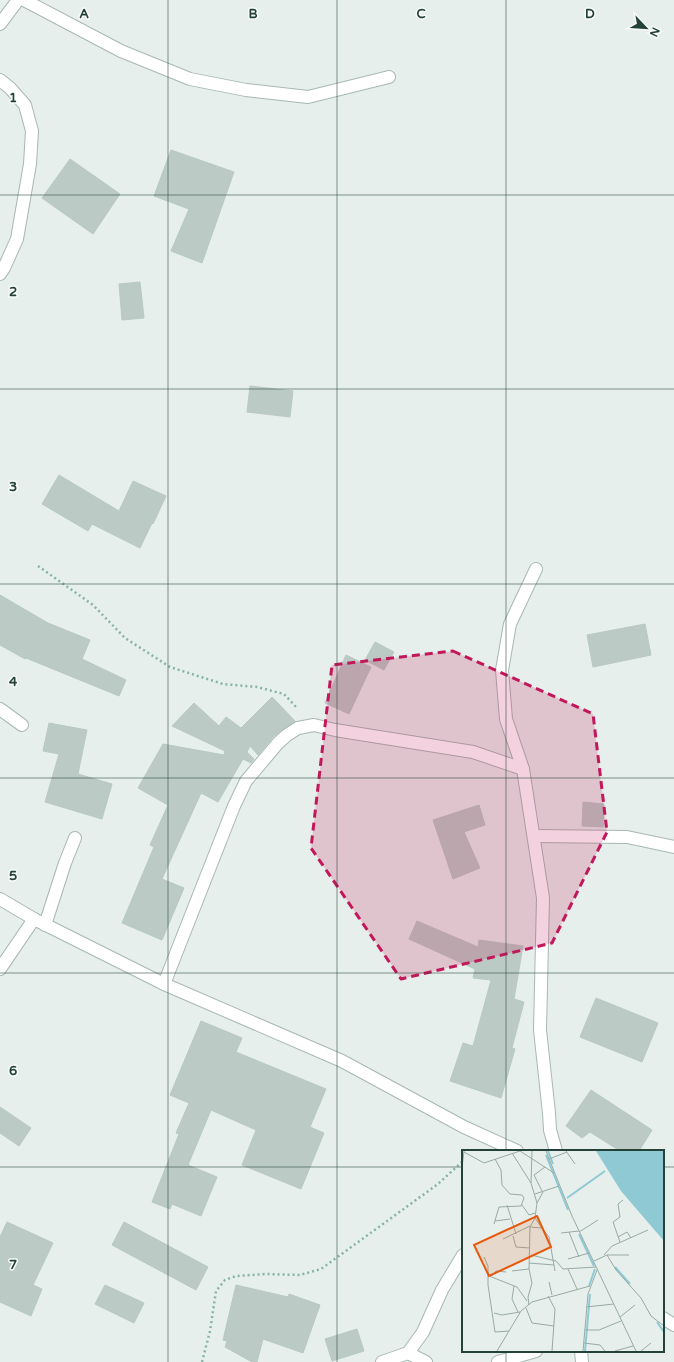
<svg xmlns="http://www.w3.org/2000/svg" width="674" height="1362" font-family="'Varela Round',sans-serif">
  <style>
    .building { fill: #bbcac4; stroke: #b8c9c2 }
    .lines { fill: none; stroke-linecap: round; stroke-linejoin: round }
    .minor-casing { stroke: #a8b8b2; stroke-width: 14 }
    .path { stroke: #86b3a5; stroke-width: 2.5; stroke-dasharray: 2 3; stroke-linecap: butt }
    .minor { stroke: #fff; stroke-width: 12 }
    .marked { fill: #c2185b; fill-opacity: 0.2; stroke: #c2185b; stroke-width: 3; stroke-dasharray: 8 5; stroke-linejoin: round }
    .grid { fill: none; stroke: #24423a; stroke-width: 1; stroke-opacity: 0.55 }
    .inset-river { fill: none; stroke: #8ec9d4; stroke-width: 2 }
    .inset-road { fill: none; stroke: #98aaa4; stroke-width: 1 }
    .view { fill: #e8590c; fill-opacity: 0.15; stroke: #e8590c; stroke-width: 2 }
    .inset-edge { fill: none; stroke: #24423a; stroke-width: 2 }
    .grid-label { font-size: 13px; text-anchor: middle; font-weight: bold; fill: #24423a; stroke: #f7fbf9; stroke-width: 3; stroke-linejoin: round; paint-order: stroke }
  </style>
  <rect width="100%" height="100%" fill="#e6efeb"/>
  <!-- building -->
  <g class="building">
    <path d="M 171,150 L 234,172 L 202,263 L 171,251 L 189,209 L 154,196 Z"/>
    <path d="M 70,159 L 120,194 L 93,234 L 42,198 Z"/>
    <path d="M 140,282 L 144,318 L 122,320 L 119,284 Z"/>
    <path d="M 250,386 L 293,391 L 290,417 L 247,412 Z"/>
    <path d="M 59,475 L 119,511 L 133,481 L 166,496 L 153,524 L 152,523 L 140,548 L 92,524 L 88,531 L 42,504 Z"/>
    <path d="M 0,595 L 48,623 L 90,640 L 82,659 L 126,680 L 119,696 L 26,658 L 25,659 L 0,645 Z"/>
    <path d="M 645,624 L 651,655 L 593,667 L 587,635 Z"/>
    <path d="M 375,642 L 394,652 L 384,670 L 365,660 Z"/>
    <path d="M 346,655 L 371,667 L 349,714 L 325,703 Z"/>
    <path d="M 272,697 L 295,721 L 283,729 L 273,737 L 258,755 L 250,746 L 247,752 L 254,759 L 251,763 L 243,759 L 218,802 L 201,793 L 162,879 L 184,888 L 162,940 L 122,923 L 154,847 L 150,845 L 168,805 L 138,788 L 163,744 L 224,755 L 225,751 L 172,726 L 194,703 L 219,726 L 226,717 L 241,728 Z"/>
    <path d="M 49,723 L 87,730 L 78,774 L 112,784 L 102,819 L 45,802 L 59,754 L 43,751 Z"/>
    <path d="M 583,802 L 604,804 L 603,827 L 582,826 Z"/>
    <path d="M 479,805 L 485,825 L 464,832 L 480,868 L 453,879 L 433,820 Z"/>
    <path d="M 417,921 L 478,947 L 479,940 L 523,946 L 514,999 L 524,1002 L 512,1048 L 515,1049 L 501,1098 L 450,1081 L 463,1043 L 473,1046 L 491,980 L 473,978 L 475,969 L 409,939 Z"/>
    <path d="M 596,998 L 658,1023 L 642,1062 L 580,1037 Z"/>
    <path d="M 201,1021 L 242,1038 L 236,1052 L 326,1089 L 310,1127 L 324,1133 L 301,1189 L 242,1165 L 256,1130 L 211,1110 L 188,1165 L 217,1177 L 201,1216 L 172,1204 L 170,1209 L 152,1202 L 179,1134 L 176,1133 L 189,1103 L 170,1095 Z"/>
    <path d="M 591,1090 L 652,1130 L 639,1151 L 620,1151 L 590,1132 L 582,1138 L 566,1126 Z"/>
    <path d="M 0,1107 L 31,1128 L 19,1146 L 0,1133 Z"/>
    <path d="M 7,1222 L 53,1243 L 33,1285 L 42,1289 L 31,1316 L 0,1302 L 0,1237 Z"/>
    <path d="M 124,1222 L 208,1267 L 196,1290 L 112,1245 Z"/>
    <path d="M 105,1285 L 144,1303 L 134,1323 L 95,1304 Z"/>
    <path d="M 236,1285 L 288,1297 L 289,1294 L 320,1305 L 303,1353 L 263,1339 L 257,1362 L 252,1362 L 225,1347 L 227,1341 L 223,1340 Z"/>
    <path d="M 357,1329 L 364,1351 L 332,1361 L 325,1339 Z"/>
  </g>
  <g class="lines">
    <defs>
      <g id="minor">
        <path d="M 24,0 L 121,51 L 190,79 L 246,90 L 308,97 L 389,77"/>
        <path d="M 0,24 L 18,0"/>
        <path d="M 0,80 L 10,88 L 25,105 L 32,131 L 30,164 L 17,239 L 4,268 L 0,274"/>
        <path d="M 536,569 L 510,624 L 502,670 L 506,719 L 523,769 L 543,898 L 540,1030 L 549,1113 L 550,1130 L 556,1151"/>
        <path d="M 0,709 L 22,725"/>
        <path d="M 534,836 L 627,837 L 674,847"/>
        <path d="M 0,899 L 34,919 L 164,984 L 342,1061 L 464,1127 L 517,1151"/>
        <path d="M 45,925 L 65,863 L 75,838"/>
        <path d="M 0,969 L 34,919"/>
        <path d="M 164,984 L 234,806 L 246,781 L 278,743 L 287,735 L 298,728 L 314,725 L 335,730 L 473,752 L 523,769"/>
        <path d="M 663,1318 L 674,1325"/>
        <path d="M 581,1351 L 582,1362"/>
        <path d="M 408,1353 L 426,1362"/>
        <path d="M 382,1362 L 408,1353 L 423,1332 L 442,1290 L 463,1255"/>
        <path d="M 498,1362 L 536,1351"/>
      </g>
    </defs>
    <!-- minor casing -->
    <use href="#minor" class="minor-casing"/>
    <!-- path -->
    <g class="path">
      <path d="M 38,566 L 93,605 L 125,638 L 170,667 L 223,684 L 257,687 L 284,694 L 297,708"/>
      <path d="M 202,1362 L 210,1331 L 216,1291 L 225,1280 L 236,1276 L 266,1274 L 300,1275 L 321,1269 L 438,1184 L 463,1161"/>
    </g>
    <!-- minor -->
    <use href="#minor" class="minor"/>
  </g>
  <!-- marked area -->
  <path class="marked" d="M 453,651 L 593,714 L 607,832 L 552,943 L 401,979 L 311,848 L 332,665 Z"/>
  <!-- grid -->
  <path class="grid" d="M 168,0 L 168,1362M 337,0 L 337,1362M 506,0 L 506,1151M 0,195 L 674,195M 0,389 L 674,389M 0,584 L 674,584M 0,778 L 674,778M 0,973 L 674,973M 0,1167 L 463,1167M 663,1167 L 674,1167M 506,1351 L 506,1362"/>
  <!-- overview -->
  <g transform="translate(462 1150)">
    <rect width="202" height="202" fill="#e6efeb"/>
    <path d="M 134,1 L 202,1 L 202,91 L 159,41 Z" fill="#8ec9d4"/>
    <path class="inset-river" d="M 86,1 L 91,14M 84,5 L 106,60M 105,48 L 143,21M 117,84 L 132,116M 153,117 L 168,134M 127,136 L 133,119M 195,172 L 202,182M 123,201 L 128,144"/>
    <path class="inset-road" d="M 84,1 L 110,66 L 174,201M 104,1 L 113,14M 2,2 L 22,13 L 58,1 L 92,23M 50,3 L 69,33M 87,9 L 105,2M 0,18 L 2,1M 72,25 L 80,41M 72,25 L 83,17M 73,44 L 97,36M 75,53 L 81,42M 45,55 L 54,84M 60,55 L 67,65 L 73,63M 73,68 L 80,78M 33,71 L 48,69M 32,74 L 37,57 L 59,56 L 62,48 L 60,45 L 48,44 L 40,35 L 39,20 L 33,9M 68,77 L 80,78 L 87,87 L 93,121M 107,82 L 117,107M 117,82 L 136,70M 99,83 L 117,81M 51,86 L 54,97 L 68,98M 156,87 L 165,82 L 169,88M 41,89 L 68,76M 158,92 L 151,72 L 158,67 L 156,54 L 161,50M 69,105 L 94,111 L 101,119 L 134,117M 142,105 L 150,96 L 186,80M 145,105 L 167,105M 22,107 L 26,116 L 26,135 L 33,182 L 47,181M 106,109 L 127,103M 132,111 L 145,105 L 154,120 L 179,148 L 189,166 L 202,176M 67,113 L 92,115M 106,119 L 115,139M 50,121 L 67,119M 27,126 L 55,137 L 65,151M 30,126 L 34,121 L 44,122M 87,132 L 90,145M 52,136 L 50,149 L 56,162M 86,146 L 93,159 L 90,201M 67,155 L 66,147 L 70,133 L 67,119 L 68,77 L 73,68 L 75,53 L 69,33 L 70,1M 124,157 L 152,154M 64,158 L 70,173 L 92,176M 32,163 L 40,165 L 58,162M 158,167 L 173,155M 123,180 L 137,180 L 159,171M 122,193 L 138,195 L 143,201M 35,201 L 59,161 L 70,152 L 128,136M 121,201 L 126,144 L 135,120M 153,201 L 171,196M 179,201 L 189,193"/>
    <path class="view" d="M 75,66 L 89,97 L 27,126 L 12,95 Z"/>
    <rect width="202" height="202" class="inset-edge"/>
  </g>
  <g class="grid-label">
    <text x="84" y="18">A</text>
    <text x="253" y="18">B</text>
    <text x="421" y="18">C</text>
    <text x="590" y="18">D</text>
    <text x="13" y="102">1</text>
    <text x="13" y="296">2</text>
    <text x="13" y="491">3</text>
    <text x="13" y="686">4</text>
    <text x="13" y="880">5</text>
    <text x="13" y="1075">6</text>
    <text x="13" y="1269">7</text>
  </g>
  <!-- north arrow -->
  <g transform="translate(646 28) rotate(115)" stroke="#f7fbf9" stroke-width="3" paint-order="stroke">
  <path d="M0-3L7 15L0 10L-7 15Z" fill="#24423a"/>
  <text y="-6" font-size="11" font-weight="bold" text-anchor="middle" fill="#24423a">N</text>
  </g>
</svg>
